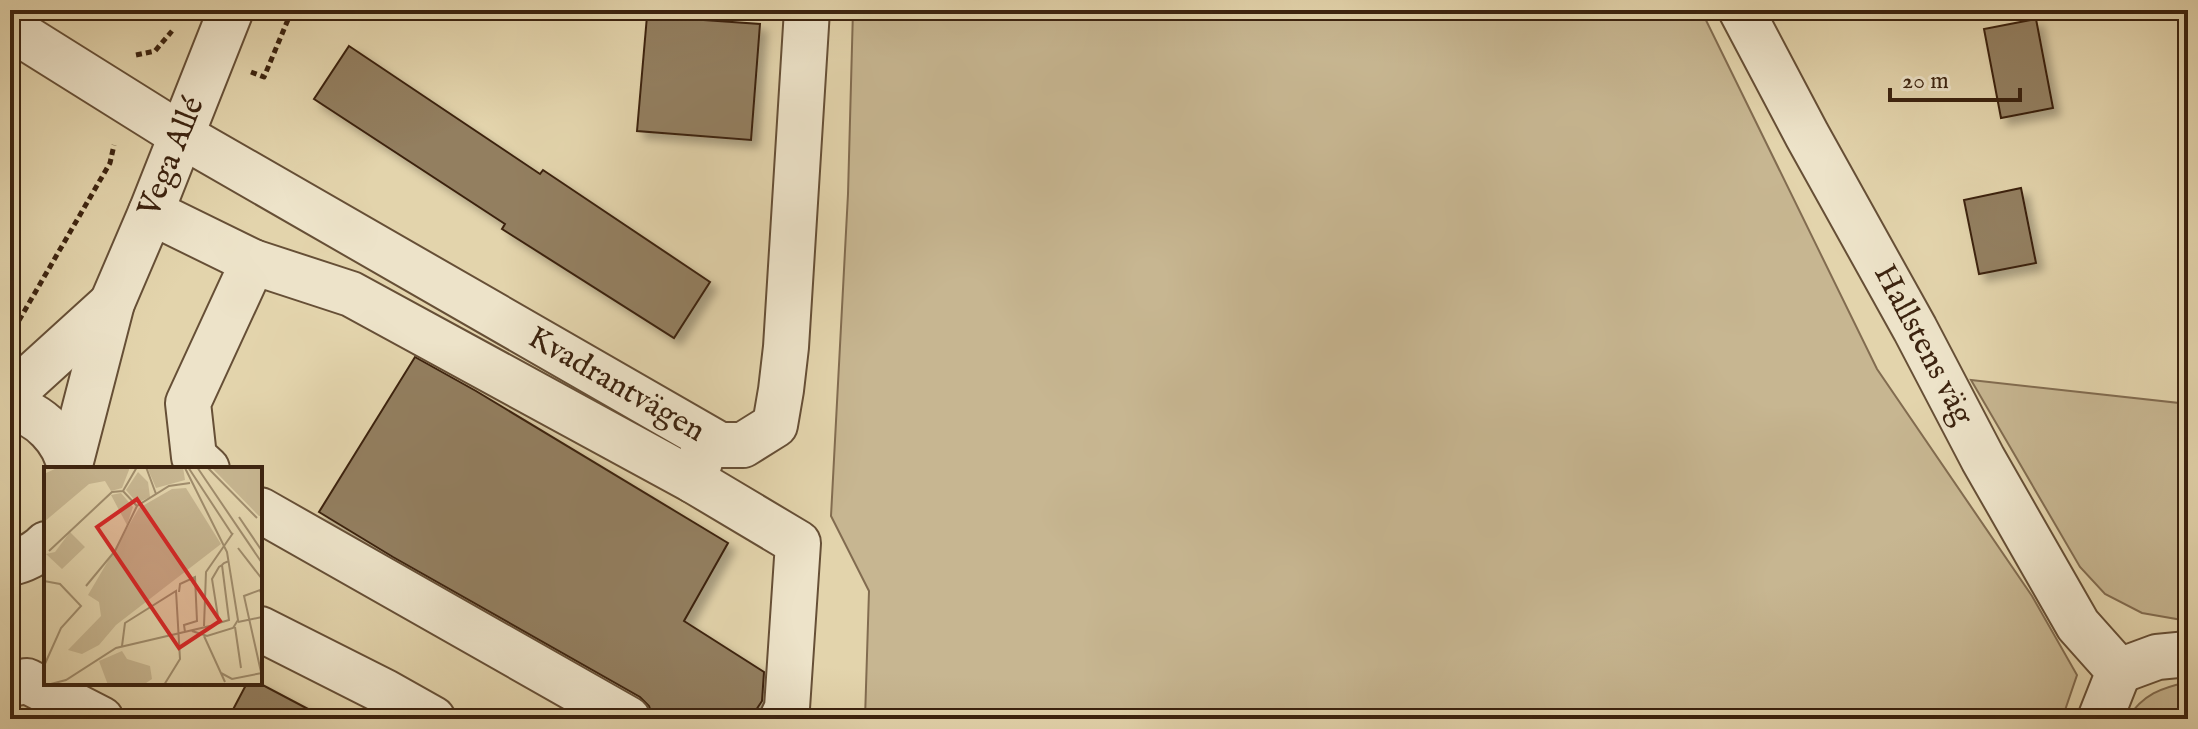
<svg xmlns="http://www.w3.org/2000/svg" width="2198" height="729" font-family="'IM FELL English',serif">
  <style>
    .green { fill: #c7b691; stroke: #826c50; stroke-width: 2 }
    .building { fill: #937f61; stroke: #3c230f; stroke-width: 2; filter: url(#shadow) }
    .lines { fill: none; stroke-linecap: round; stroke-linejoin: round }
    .minor-casing { stroke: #664f36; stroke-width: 48 }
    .path { stroke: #3c230f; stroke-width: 5; stroke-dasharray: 6 4; stroke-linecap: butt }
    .minor { stroke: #ede3c9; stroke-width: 44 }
    .labels { text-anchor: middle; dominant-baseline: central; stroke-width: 7; stroke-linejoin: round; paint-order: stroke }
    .street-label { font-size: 32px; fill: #3c230f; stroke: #ede3c9 }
    .inset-road { fill: none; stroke: #a08d6d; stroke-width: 2 }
    .view { fill: #d62828; fill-opacity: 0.15; stroke: #d62828; stroke-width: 4 }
    .inset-edge { fill: none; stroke: #3c230f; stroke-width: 4 }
  </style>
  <defs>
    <filter id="shadow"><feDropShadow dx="7" dy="7" stdDeviation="4" flood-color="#0004"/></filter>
  </defs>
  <rect width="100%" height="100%" fill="#e3d4ac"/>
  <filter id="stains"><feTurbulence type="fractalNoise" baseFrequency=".0025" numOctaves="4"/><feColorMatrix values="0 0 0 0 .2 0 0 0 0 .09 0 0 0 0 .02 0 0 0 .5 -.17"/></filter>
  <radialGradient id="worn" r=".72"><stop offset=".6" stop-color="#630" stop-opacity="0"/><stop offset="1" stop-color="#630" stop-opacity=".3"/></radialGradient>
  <!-- green -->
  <g class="green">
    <path d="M 853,10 L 1701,10 L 1877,369 L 2032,596 L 2077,675 L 2062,719 L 865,719 L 869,591 L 831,516 L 848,194 Z"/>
    <path d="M 1971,380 L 2188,404 L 2188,621 L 2142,613 L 2105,594 L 2080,567 Z"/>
    <path d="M 2188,682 L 2188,719 L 2127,719 C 2143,694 2161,688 2188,682 Z"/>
  </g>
  <!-- building -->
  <g class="building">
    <path d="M 647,16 L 760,24 L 751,140 L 637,131 Z"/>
    <path d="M 2036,19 L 2053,108 L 2001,118 L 1984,29 Z"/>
    <path d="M 349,46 L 540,174 L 543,170 L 710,282 L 674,338 L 502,229 L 505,224 L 314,99 Z"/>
    <path d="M 2021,188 L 2036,263 L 1979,274 L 1964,200 Z"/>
    <path d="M 415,357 L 476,391 L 728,543 L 684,621 L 764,672 L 762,701 L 750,719 L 659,719 L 652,715 L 649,706 L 640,697 L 393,557 L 319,512 Z"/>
    <path d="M 247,683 L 259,683 L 327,719 L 228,719 Z"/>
  </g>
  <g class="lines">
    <defs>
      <g id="minor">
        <path d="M 1741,10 L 1807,135 L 1915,329 L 1983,459 L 2078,625 L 2119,671 L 2100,719"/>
        <path d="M 10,28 L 181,135 L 720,445 L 743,445 L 775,425 L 781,390 L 786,347 L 807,10"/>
        <path d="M 151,212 L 253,262 L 188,403 L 194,457 L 207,469"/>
        <path d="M 253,262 L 351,294 L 694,481"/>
        <path d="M 10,391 L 24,383 L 112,303"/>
        <path d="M 10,407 C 40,414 65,439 70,469"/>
        <path d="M 702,455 L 694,481 L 798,543 L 787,708 L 782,719"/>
        <path d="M 70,465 L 112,303 L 151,212 L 231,10"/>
        <path d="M 260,510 L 628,719"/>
        <path d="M 10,563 C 22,561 38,553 46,544"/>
        <path d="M 260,629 L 385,692 L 433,719"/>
        <path d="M 2119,671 L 2157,657 L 2188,654"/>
        <path d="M 10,684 L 27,681 L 101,719"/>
      </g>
    </defs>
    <!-- minor casing -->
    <use href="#minor" class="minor-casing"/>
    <!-- path -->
    <g class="path">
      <path d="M 136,55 L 155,51 L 172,31"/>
      <path d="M 251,72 L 264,77 L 292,10"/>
      <path d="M 14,329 L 110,163 L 114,145"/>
    </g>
    <!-- minor -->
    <use href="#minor" class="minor"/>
  </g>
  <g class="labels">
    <!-- street labels -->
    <g class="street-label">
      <text transform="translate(172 157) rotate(-68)">Vega Allé</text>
      <text transform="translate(1923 345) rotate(62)">Hallstens väg</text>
      <text transform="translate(616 385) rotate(30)">Kvadrantvägen</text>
    </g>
  </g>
  <!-- overview -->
  <g transform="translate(44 467)">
    <rect width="218" height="218" fill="#e3d4ac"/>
    <path d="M 15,0 L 85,0 L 85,3 L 78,21 L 67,24 L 61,14 L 45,17 L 0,55 L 0,7 ZM 103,0 L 139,0 L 141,13 L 112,21 ZM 167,0 L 218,0 L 218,49 L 215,49 ZM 94,5 L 104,15 L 106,30 L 93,36 L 82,23 ZM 142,21 L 177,77 L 72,158 L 55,178 L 38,187 L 24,183 L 57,149 L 55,135 L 44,128 L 95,41 L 128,22 ZM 77,26 L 89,40 L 83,58 L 67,28 ZM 26,65 L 41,80 L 18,102 L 2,87 L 11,85 ZM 78,184 L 83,192 L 106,199 L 108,212 L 99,218 L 64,218 L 55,194 Z" fill="#c7b691"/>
    <path class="inset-road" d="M 102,0 L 112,27M 144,0 L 188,67M 153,0 L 218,96M 163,0 L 213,51M 141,1 L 183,85 L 194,153 L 189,161 L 163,169 L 148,164M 79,24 L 93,0M 195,50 L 218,84M 194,81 L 218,112M 5,84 L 68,25 L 79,24 L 93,39M 178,98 L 185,153 L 175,156 L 168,112 L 175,100 L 178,98 L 180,96 L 185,94M 0,114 L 16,117 L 37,139 L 17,161 L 0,199M 42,119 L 71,84 L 93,39 L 125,19 L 146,16M 135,125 L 136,117 L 151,110 L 153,154 L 140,158 L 141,165M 194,155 L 218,150M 160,159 L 162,105 L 189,66M 191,160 L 197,201M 160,169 L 181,215M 78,179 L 81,156 L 132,124 L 136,192 L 120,218M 217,205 L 200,129 L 216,123 L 218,129M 177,206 L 188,212 L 218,206M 3,218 L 22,213 L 72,181 L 166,159"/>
    <path class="view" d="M 93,32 L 176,154 L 135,181 L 53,60 Z"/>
    <rect width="218" height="218" class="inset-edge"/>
  </g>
  <!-- margin -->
  <rect width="2198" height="729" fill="none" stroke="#e3d4ac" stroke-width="40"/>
  <rect x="12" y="12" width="2174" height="705" fill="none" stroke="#3c230f" stroke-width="4"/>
  <rect x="20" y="20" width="2158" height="689" fill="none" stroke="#3c230f" stroke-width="2"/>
  <!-- scale -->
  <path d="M1890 88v12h130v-12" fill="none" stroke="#3c230f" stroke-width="4"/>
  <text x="1902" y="88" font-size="24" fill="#3c230f" stroke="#ede3c9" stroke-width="6" paint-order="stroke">20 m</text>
  <rect width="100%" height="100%" filter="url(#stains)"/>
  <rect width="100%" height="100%" fill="url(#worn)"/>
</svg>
